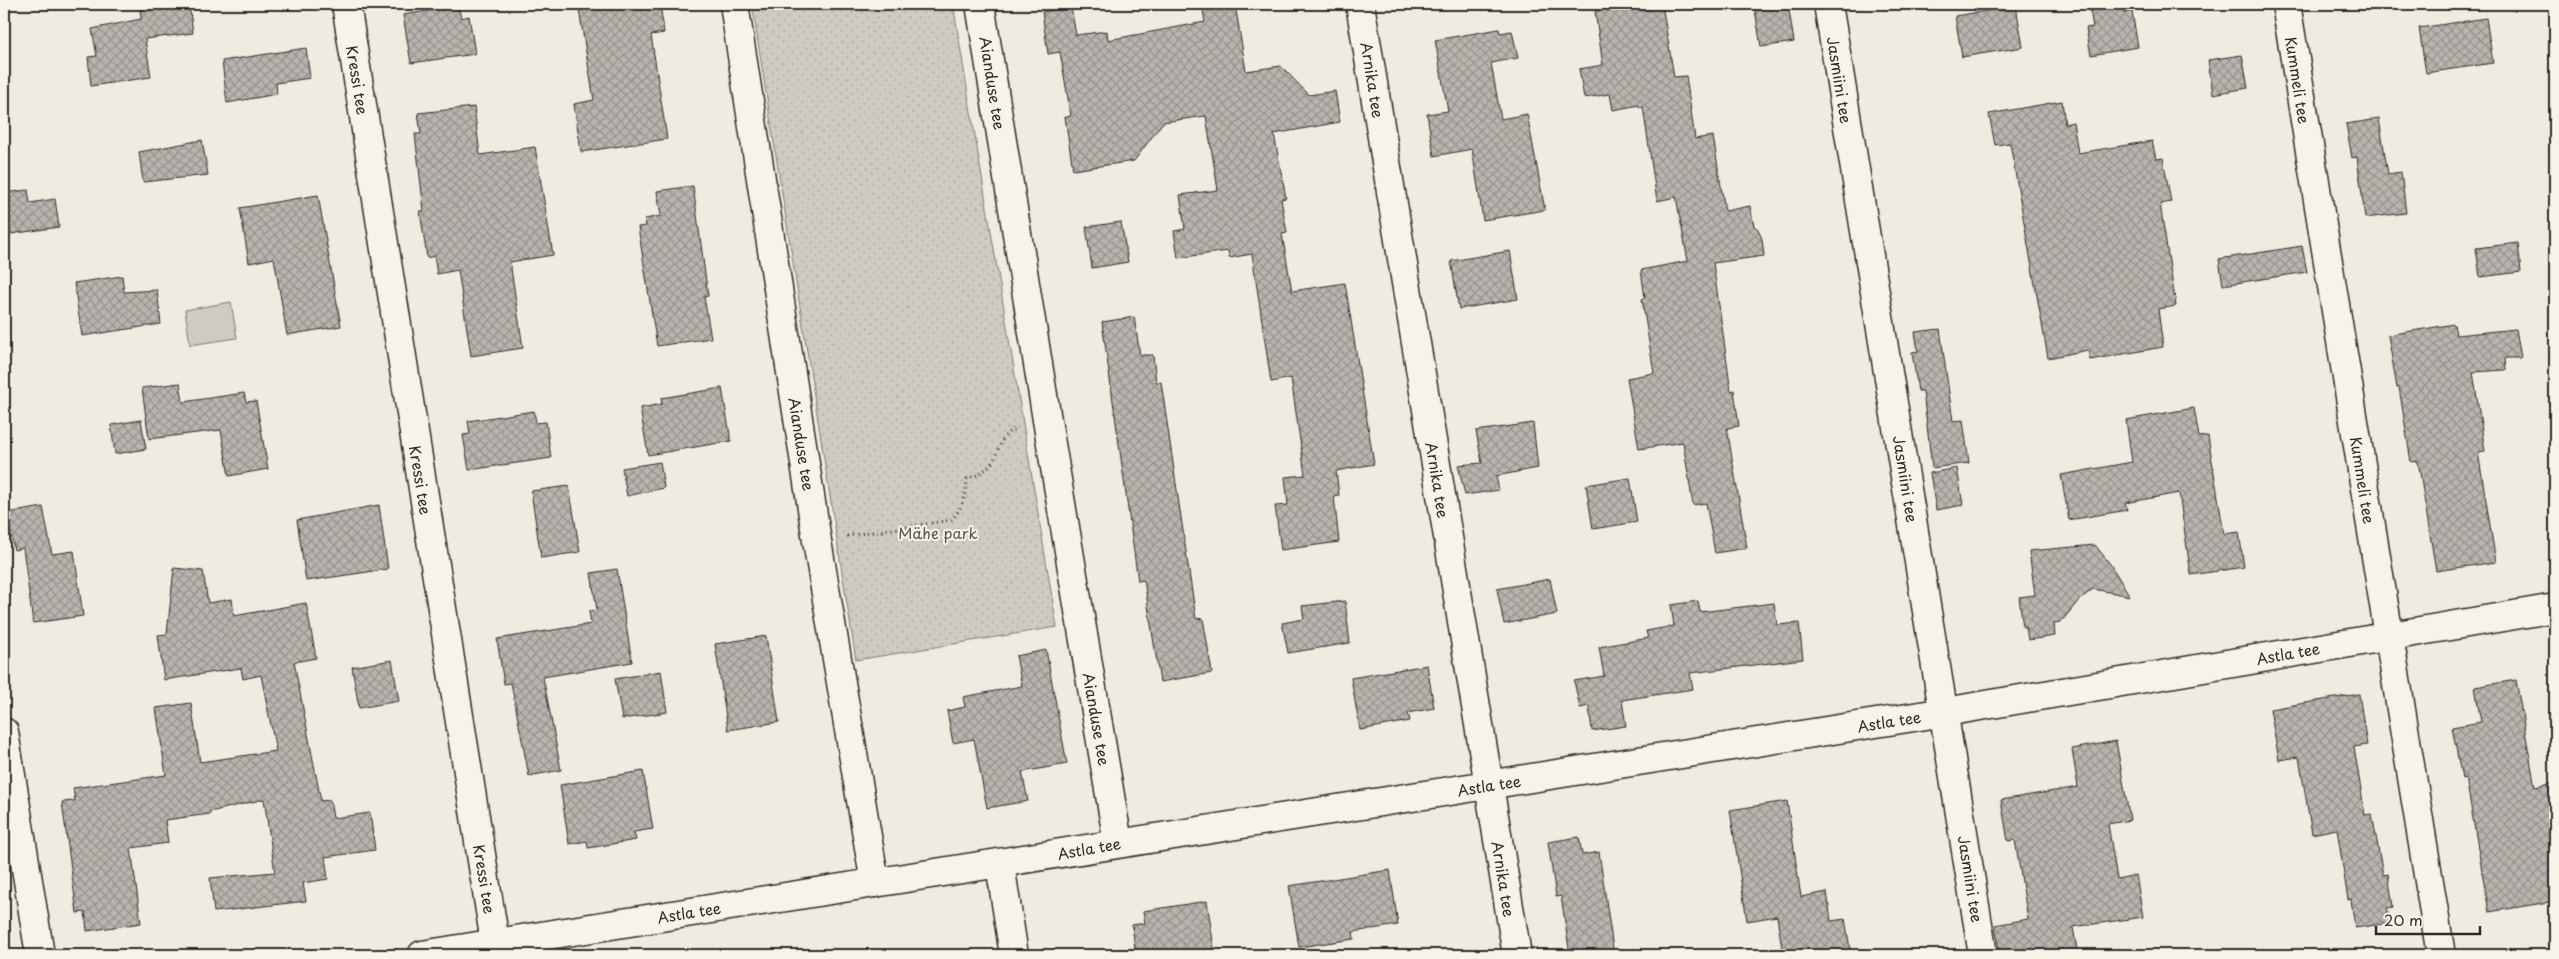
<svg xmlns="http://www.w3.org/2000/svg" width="2559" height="959" font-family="'Playpen Sans',sans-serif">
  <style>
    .grass { fill: #cfcbc2; stroke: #7d7b76 }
    .park { fill: url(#park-dots); stroke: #7d7b76 }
    .building { fill: url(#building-cross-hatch); stroke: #2b2b2b }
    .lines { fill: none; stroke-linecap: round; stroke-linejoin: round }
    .minor-casing { stroke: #2b2b2b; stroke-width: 31 }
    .path { stroke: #2b2b2b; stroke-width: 3; stroke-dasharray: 1 4; stroke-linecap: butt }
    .minor { stroke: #f7f3e8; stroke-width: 28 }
    .labels { text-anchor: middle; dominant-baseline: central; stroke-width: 4; stroke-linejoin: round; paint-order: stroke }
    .street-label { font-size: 15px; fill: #2b2b2b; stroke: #f7f3e8 }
    .park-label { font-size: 15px; fill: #545351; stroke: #f7f3e8 }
  </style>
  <defs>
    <pattern id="park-dots" width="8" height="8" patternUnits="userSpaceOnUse" patternTransform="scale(1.25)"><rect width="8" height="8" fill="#cfcbc2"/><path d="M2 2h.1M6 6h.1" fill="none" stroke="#b2aea7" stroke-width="1.8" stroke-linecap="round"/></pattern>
    <pattern id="building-cross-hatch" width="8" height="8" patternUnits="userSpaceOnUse" patternTransform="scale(1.25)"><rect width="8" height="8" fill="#b8b5ae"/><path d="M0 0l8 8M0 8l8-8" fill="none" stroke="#96938e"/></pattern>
  </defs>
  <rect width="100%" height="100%" fill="#efebe0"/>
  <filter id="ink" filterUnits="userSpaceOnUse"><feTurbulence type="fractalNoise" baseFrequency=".02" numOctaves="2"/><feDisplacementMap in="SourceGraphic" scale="10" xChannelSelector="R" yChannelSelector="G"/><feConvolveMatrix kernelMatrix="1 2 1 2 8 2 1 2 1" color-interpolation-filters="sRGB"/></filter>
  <g filter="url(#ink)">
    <!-- grass -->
    <path class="grass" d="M 231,302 L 237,338 L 190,345 L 185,310 Z"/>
    <!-- park -->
    <path class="park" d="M 752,4 L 953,4 L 1057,627 L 856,660 Z"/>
    <!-- building -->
    <g class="building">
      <path d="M 150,4 L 189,4 L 193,33 L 145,39 L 151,77 L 91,86 L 88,57 L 97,56 L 92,29 L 141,19 L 140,7 L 150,6 Z"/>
      <path d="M 578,4 L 660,4 L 664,33 L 651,35 L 667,139 L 581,152 L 574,104 L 594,100 Z"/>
      <path d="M 1202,4 L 1235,4 L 1246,71 L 1281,66 L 1309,95 L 1335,91 L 1340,122 L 1274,134 L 1286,198 L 1281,199 L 1287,233 L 1282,234 L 1292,291 L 1345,283 L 1374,464 L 1336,471 L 1339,495 L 1334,496 L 1339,542 L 1281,550 L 1275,506 L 1288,505 L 1285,477 L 1305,475 L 1291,378 L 1271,382 L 1252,254 L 1229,258 L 1228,251 L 1178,258 L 1174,231 L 1185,229 L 1180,195 L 1218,190 L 1206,116 L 1163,122 L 1134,161 L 1073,170 L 1065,117 L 1071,116 L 1060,52 L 1048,54 L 1042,12 L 1071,7 L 1076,35 L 1107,31 L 1108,40 L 1205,22 Z"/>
      <path d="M 1640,4 L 1662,4 L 1674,77 L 1686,76 L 1695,139 L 1713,136 L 1725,211 L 1750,206 L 1754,226 L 1758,229 L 1762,239 L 1764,256 L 1713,263 L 1731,391 L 1734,390 L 1739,426 L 1727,428 L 1747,548 L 1715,553 L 1706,503 L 1693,505 L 1683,442 L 1639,449 L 1627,378 L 1654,373 L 1642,299 L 1645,298 L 1641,270 L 1688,261 L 1676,197 L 1657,201 L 1643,107 L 1639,108 L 1639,105 L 1613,110 L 1610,94 L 1584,98 L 1579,69 L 1603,65 L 1595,11 Z"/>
      <path d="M 1788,4 L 1794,42 L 1761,47 L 1755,10 Z"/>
      <path d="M 2089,4 L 2122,4 L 2124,13 L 2132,11 L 2138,47 L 2091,55 L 2086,28 L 2093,27 Z"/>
      <path d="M 458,6 L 461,18 L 469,16 L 475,54 L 411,63 L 403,15 Z"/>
      <path d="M 2016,6 L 2023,47 L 1962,57 L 1955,16 Z"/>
      <path d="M 2486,18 L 2493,63 L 2426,73 L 2419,28 Z"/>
      <path d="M 1499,29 L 1500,33 L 1512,31 L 1518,58 L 1491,63 L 1501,119 L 1527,114 L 1545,210 L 1483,220 L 1472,149 L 1434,156 L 1427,114 L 1448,111 L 1435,40 Z"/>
      <path d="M 306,48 L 310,78 L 276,83 L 277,94 L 227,103 L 222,61 Z"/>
      <path d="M 2242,55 L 2248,88 L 2213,94 L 2208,60 Z"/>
      <path d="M 2062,101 L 2065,124 L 2073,122 L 2078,153 L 2152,141 L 2156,159 L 2163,158 L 2171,202 L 2160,204 L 2176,306 L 2158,309 L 2163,347 L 2090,360 L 2088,350 L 2048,358 L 2010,143 L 1995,145 L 1989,114 Z"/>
      <path d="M 474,107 L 480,155 L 535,147 L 553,255 L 510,262 L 523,348 L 471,356 L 458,270 L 437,274 L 434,256 L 427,258 L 420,211 L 424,211 L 415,134 L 421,134 L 418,113 Z"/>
      <path d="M 2379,119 L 2388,174 L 2401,172 L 2406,213 L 2365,218 L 2357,157 L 2352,158 L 2346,124 Z"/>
      <path d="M 202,140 L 208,175 L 143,182 L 139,152 Z"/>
      <path d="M 693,186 L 708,296 L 704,297 L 711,338 L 657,346 L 638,227 L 646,226 L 645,219 L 661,216 L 657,191 Z"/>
      <path d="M 28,190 L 30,203 L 55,199 L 59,227 L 4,235 L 4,193 Z"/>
      <path d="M 318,195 L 341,326 L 287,335 L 274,258 L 249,263 L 240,208 Z"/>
      <path d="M 1121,222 L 1128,262 L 1092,268 L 1086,227 Z"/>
      <path d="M 2518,243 L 2521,272 L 2480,277 L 2476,248 Z"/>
      <path d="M 2302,246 L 2307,272 L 2223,285 L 2219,259 Z"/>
      <path d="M 1510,251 L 1518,299 L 1459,309 L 1451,261 Z"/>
      <path d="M 122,276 L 124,292 L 157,290 L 161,324 L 82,336 L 74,283 Z"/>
      <path d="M 1134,317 L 1140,355 L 1153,355 L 1156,382 L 1161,382 L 1196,619 L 1203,618 L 1212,673 L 1160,682 L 1144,580 L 1138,581 L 1102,322 Z"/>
      <path d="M 2454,324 L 2456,335 L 2516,329 L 2521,358 L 2505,358 L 2506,370 L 2473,372 L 2485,451 L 2478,452 L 2496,562 L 2436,571 L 2418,461 L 2411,462 L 2399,387 L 2397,388 L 2388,335 Z"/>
      <path d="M 1940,329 L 1953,421 L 1963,420 L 1969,463 L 1932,468 L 1923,391 L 1918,391 L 1912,352 L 1918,351 L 1915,332 Z"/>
      <path d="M 180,383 L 183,402 L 244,393 L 246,402 L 256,401 L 268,469 L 229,476 L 221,430 L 149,439 L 142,388 Z"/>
      <path d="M 722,388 L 731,441 L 648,455 L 640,408 L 662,404 L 661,398 Z"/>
      <path d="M 2194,408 L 2199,437 L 2208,436 L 2224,534 L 2239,532 L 2244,567 L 2191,575 L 2179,493 L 2125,503 L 2127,510 L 2069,520 L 2061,475 L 2132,462 L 2126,420 Z"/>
      <path d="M 534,411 L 536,423 L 546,422 L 551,458 L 469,470 L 463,435 L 470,434 L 468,421 Z"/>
      <path d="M 141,420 L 146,449 L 115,454 L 111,425 Z"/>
      <path d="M 1533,423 L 1538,468 L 1496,476 L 1499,490 L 1465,495 L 1458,465 L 1482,463 L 1476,431 Z"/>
      <path d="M 660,462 L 664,488 L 627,496 L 622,468 Z"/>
      <path d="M 1957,468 L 1963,505 L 1936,510 L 1930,473 Z"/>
      <path d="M 1630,478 L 1637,522 L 1593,529 L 1586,485 Z"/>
      <path d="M 569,486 L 580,552 L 541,558 L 531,491 Z"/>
      <path d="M 379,505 L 388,569 L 306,581 L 297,520 Z"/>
      <path d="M 43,507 L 52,554 L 74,551 L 83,616 L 33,623 L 23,548 L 14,550 L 7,513 Z"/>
      <path d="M 2095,545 L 2110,564 L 2130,596 L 2093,589 L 2079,600 L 2061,622 L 2054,623 L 2055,636 L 2028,640 L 2026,627 L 2023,627 L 2019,597 L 2035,595 L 2029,551 Z"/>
      <path d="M 174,568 L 203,571 L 208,603 L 232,599 L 234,616 L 306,603 L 316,658 L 294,662 L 321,801 L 330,800 L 333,818 L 370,813 L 375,850 L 325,857 L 328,879 L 303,883 L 306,901 L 214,912 L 210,878 L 275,872 L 264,799 L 210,812 L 210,814 L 165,820 L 168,843 L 131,848 L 141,923 L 87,931 L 85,912 L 77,913 L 62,802 L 75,801 L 73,788 L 166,775 L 156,708 L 191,703 L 200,762 L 276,751 L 261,675 L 243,679 L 241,668 L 164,680 L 158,635 L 167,634 Z"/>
      <path d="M 617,569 L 632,662 L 543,677 L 561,770 L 529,776 L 511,683 L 504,684 L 497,639 L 591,624 L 589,611 L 597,610 L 591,573 Z"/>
      <path d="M 1550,579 L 1557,614 L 1504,624 L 1497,589 Z"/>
      <path d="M 1345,601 L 1350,643 L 1288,653 L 1282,623 L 1304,619 L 1302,606 Z"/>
      <path d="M 1698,601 L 1700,612 L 1774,603 L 1777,625 L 1799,623 L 1803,659 L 1690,673 L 1693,689 L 1622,700 L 1626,726 L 1592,731 L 1589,706 L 1580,708 L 1574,681 L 1604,676 L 1599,647 L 1648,638 L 1646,631 L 1674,626 L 1671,605 Z"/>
      <path d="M 766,636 L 779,722 L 728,730 L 715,644 Z"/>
      <path d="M 1046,650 L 1067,764 L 1022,772 L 1028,801 L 987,808 L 974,739 L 953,743 L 947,711 L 965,707 L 963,697 L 1022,686 L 1016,656 Z"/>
      <path d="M 392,660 L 399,701 L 359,708 L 352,667 Z"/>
      <path d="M 1427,665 L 1434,708 L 1408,713 L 1410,721 L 1360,730 L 1351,678 Z"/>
      <path d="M 661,671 L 667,712 L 622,719 L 615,679 Z"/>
      <path d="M 2516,680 L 2535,787 L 2555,783 L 2555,901 L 2489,912 L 2466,778 L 2462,779 L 2452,727 L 2481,722 L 2475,687 Z"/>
      <path d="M 2359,694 L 2367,745 L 2354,747 L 2365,815 L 2372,814 L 2383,875 L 2388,874 L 2393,907 L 2387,908 L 2390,923 L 2355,928 L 2351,899 L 2348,900 L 2337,829 L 2312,834 L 2299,757 L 2279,760 L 2270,709 Z"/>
      <path d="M 2116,741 L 2130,820 L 2108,824 L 2117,879 L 2136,875 L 2143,917 L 2073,927 L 2078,955 L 2000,955 L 1995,925 L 2028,919 L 2015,840 L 2008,841 L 2001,800 L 2078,787 L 2072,749 Z"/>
      <path d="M 643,771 L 653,829 L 634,832 L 636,840 L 588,848 L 587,841 L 569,844 L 560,785 Z"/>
      <path d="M 1787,801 L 1801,897 L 1827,892 L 1831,921 L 1845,919 L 1851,955 L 1783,955 L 1777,916 L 1747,921 L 1730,810 Z"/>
      <path d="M 1579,837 L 1582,855 L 1599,852 L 1614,955 L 1570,955 L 1561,896 L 1556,897 L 1548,842 Z"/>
      <path d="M 1390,870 L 1398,925 L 1353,932 L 1354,939 L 1299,947 L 1289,886 Z"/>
      <path d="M 1207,901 L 1215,955 L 1136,955 L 1132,925 L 1145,923 L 1143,911 Z"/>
    </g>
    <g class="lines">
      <defs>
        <g id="minor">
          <path d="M 346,4 L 497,955"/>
          <path d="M 734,4 L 817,541 L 875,883"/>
          <path d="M 980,4 L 1047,420 L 1118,843"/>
          <path d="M 1360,4 L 1517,955"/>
          <path d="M 1828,4 L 1983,955"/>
          <path d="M 2286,4 L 2441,955"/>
          <path d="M 4,732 L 40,955"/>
          <path d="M 1000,864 L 1014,955"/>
          <path d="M 422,955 L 1945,712 L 2555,608"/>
        </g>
      </defs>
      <!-- minor casing -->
      <use href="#minor" class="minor-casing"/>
      <!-- path -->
      <path class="path" d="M 847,536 L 951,520 C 963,508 966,496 967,479 C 975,476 984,472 990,465 C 1000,453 999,433 1017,428"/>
      <!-- minor -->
      <use href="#minor" class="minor"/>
    </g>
  </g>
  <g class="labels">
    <!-- street labels -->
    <g class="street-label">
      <text transform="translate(358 80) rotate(81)">Kressi tee</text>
      <text transform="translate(1373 80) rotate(81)">Arnika tee</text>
      <text transform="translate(1840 80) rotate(81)">Jasmiini tee</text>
      <text transform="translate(2298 80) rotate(81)">Kummeli tee</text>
      <text transform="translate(993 83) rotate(81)">Aianduse tee</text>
      <text transform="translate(802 444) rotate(81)">Aianduse tee</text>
      <text transform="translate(1906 479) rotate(81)">Jasmiini tee</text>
      <text transform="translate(421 480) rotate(81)">Kressi tee</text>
      <text transform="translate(1438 480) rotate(81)">Arnika tee</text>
      <text transform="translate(2363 480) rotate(81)">Kummeli tee</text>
      <text transform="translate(2288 653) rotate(-10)">Astla tee</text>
      <text transform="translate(1097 719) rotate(80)">Aianduse tee</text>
      <text transform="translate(1889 721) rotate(-9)">Astla tee</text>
      <text transform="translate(1489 785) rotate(-9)">Astla tee</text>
      <text transform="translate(1089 848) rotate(-10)">Astla tee</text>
      <text transform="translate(485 879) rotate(81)">Kressi tee</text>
      <text transform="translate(1504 879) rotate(81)">Arnika tee</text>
      <text transform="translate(1971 879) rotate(81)">Jasmiini tee</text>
      <text transform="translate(689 912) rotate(-9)">Astla tee</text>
    </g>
    <!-- park labels -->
    <g class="park-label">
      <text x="938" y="532">Mähe park</text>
    </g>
  </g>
  <!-- margin -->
  <rect width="2559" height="959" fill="none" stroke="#f7f3e8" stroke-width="20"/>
  <rect x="10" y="10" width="2539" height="939" fill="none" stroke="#2b2b2b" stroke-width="2" filter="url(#ink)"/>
  <!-- scale -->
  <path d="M2376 926v8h104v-8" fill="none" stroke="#2b2b2b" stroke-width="2.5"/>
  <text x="2384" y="926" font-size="15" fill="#2b2b2b" stroke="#f7f3e8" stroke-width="4" paint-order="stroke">20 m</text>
</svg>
